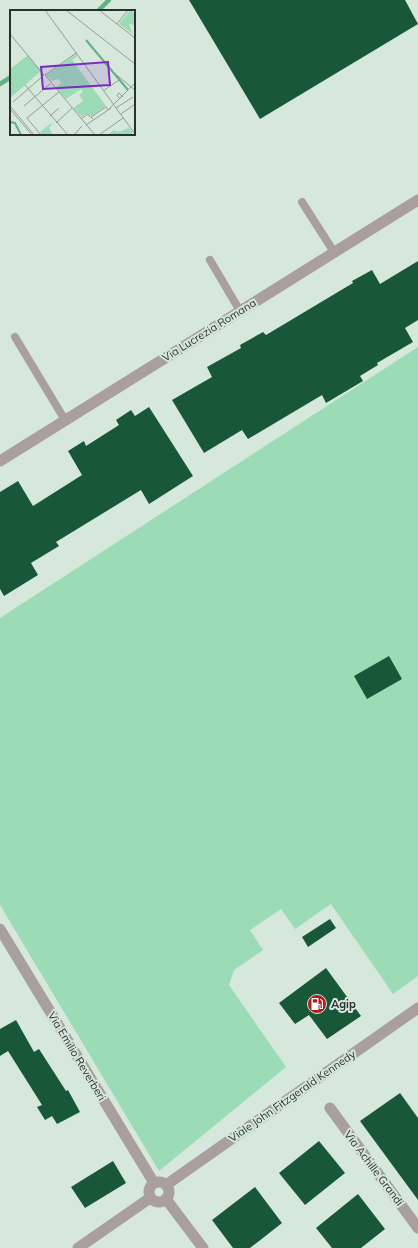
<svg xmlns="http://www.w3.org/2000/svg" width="418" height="1248" font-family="Mulish,sans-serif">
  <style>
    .grass { fill: #9bdcb6 }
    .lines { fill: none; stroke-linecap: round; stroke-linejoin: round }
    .stream { stroke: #62b286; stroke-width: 4.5 }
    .building { fill: #185839 }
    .service { stroke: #a89f9e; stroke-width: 8 }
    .minor { stroke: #a89f9e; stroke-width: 11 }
    .tertiary { stroke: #a89f9e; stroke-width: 11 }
    .labels { text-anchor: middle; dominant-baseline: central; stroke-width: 4; stroke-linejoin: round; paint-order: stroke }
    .street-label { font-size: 11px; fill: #2a312d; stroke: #d6e7dc }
    .poi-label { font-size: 11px; font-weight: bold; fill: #2a312d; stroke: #d6e7dc; text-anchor: start }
    .inset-river { fill: none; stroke: #62b286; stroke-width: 2 }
    .inset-road { fill: none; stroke: #919e96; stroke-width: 1 }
    .view { fill: #7b2cbf; fill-opacity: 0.15; stroke: #7b2cbf; stroke-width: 2 }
    .inset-edge { fill: none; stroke: #2a312d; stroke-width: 2 }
  </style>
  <rect width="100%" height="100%" fill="#d6e7dc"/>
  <!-- grass -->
  <path class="grass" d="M 418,347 L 418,976 L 393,994 L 331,904 L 295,929 L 281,909 L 250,930 L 263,950 L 234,970 L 229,985 L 286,1067 L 159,1171 L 0,905 L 0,618 Z"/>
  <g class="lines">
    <!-- stream -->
    <g class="stream">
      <path d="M 98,11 L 109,0"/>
      <path d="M 0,84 L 11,77"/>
    </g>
  </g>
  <!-- building -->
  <g class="building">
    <path d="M 189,0 L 405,0 L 418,24 L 260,119 Z"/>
    <path d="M 418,261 L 418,320 L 405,328 L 413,342 L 377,363 L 378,365 L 360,376 L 363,381 L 326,403 L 322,395 L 248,439 L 242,430 L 204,453 L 172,400 L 212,377 L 207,367 L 241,348 L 240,345 L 263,332 L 266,335 L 353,283 L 352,281 L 372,270 L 380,284 Z"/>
    <path d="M 149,407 L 193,476 L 149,504 L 141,490 L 56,542 L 59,546 L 31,563 L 38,575 L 4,596 L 0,589 L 0,492 L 18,481 L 33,506 L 82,475 L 68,451 L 84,441 L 86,446 L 119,425 L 116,420 L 131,410 L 135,416 Z"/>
    <path d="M 389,656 L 402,679 L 367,699 L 354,676 Z"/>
    <path d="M 330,919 L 336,928 L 308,947 L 302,937 Z"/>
    <path d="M 326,968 L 361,1016 L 327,1039 L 309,1015 L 295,1024 L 279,1003 Z"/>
    <path d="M 16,1020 L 34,1052 L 39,1049 L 66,1091 L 68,1090 L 80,1112 L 57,1124 L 52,1116 L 45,1120 L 37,1107 L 42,1105 L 8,1051 L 0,1056 L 0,1029 Z"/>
    <path d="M 400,1093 L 418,1118 L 418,1200 L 360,1121 Z"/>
    <path d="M 319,1141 L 345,1173 L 305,1205 L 279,1173 Z"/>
    <path d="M 113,1161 L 126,1183 L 85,1208 L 71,1187 Z"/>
    <path d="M 255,1187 L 282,1223 L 250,1248 L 233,1248 L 212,1220 Z"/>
    <path d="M 358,1194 L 385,1229 L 361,1248 L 332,1248 L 316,1228 Z"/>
  </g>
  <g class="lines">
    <!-- service -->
    <g class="service">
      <path d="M 302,202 L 334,252"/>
      <path d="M 210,260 L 240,311"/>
      <path d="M 15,337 L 65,420"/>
    </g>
    <!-- minor -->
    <g class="minor">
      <path d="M 0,461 L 418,200"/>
      <path d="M 0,929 L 154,1183"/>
      <path d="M 330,1108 L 418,1228"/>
      <path d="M 166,1199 L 203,1248"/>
    </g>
    <!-- tertiary -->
    <g class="tertiary">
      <circle cx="159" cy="1192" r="10"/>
      <path d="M 166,1185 L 418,1008"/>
      <path d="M 78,1248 L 150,1198"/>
    </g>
  </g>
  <!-- icons -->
  <defs>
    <symbol id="fuel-disc" viewBox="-11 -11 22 22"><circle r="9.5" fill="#af1e1e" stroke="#d6e7dc"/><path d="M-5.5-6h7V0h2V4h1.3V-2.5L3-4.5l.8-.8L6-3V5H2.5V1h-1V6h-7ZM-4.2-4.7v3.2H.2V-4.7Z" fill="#fff"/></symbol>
  </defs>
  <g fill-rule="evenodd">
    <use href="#fuel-disc" x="306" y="993" width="22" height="22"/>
  </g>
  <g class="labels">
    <!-- street labels -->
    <g class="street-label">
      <text transform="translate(209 330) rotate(-32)">Via Lucrezia Romana</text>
      <text transform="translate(77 1056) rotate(59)">Via Emilio Reverberi</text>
      <text transform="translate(292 1096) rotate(-35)">Viale John Fitzgerald Kennedy</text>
      <text transform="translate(374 1168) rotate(53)">Via Achille Grandi</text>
    </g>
    <!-- poi labels -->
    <g class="poi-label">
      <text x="331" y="1004">Agip</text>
    </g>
  </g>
  <!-- overview -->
  <g transform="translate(10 10)">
    <rect width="125" height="125" fill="#d6e7dc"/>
    <path d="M 66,44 L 67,46 L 62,50 L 96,96 L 81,106 L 78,103 L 72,107 L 63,98 L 73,91 L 69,85 L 73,82 L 71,79 L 56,89 L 46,77 L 51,73 L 49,69 L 42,71 L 36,65 ZM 18,45 L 31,61 L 0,88 L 0,59 ZM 119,118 L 123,123 L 120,125 L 97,125 L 104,120 L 108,122 Z" fill="#9bdcb6"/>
    <path d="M 120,0 L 125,4 L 125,15 L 119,14 L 123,24 L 109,14 ZM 43,112 L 39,118 L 42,124 L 32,125 L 30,122 Z" fill="#9bdcb6"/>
    <path class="inset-river" d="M 76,30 L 118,80M 0,112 L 5,113 L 11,125"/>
    <path class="inset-road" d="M 35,0 L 125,124M 56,0 L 125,54M 89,0 L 125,28M 107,14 L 118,0M 0,24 L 34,65M 104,63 L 125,80M 35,65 L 85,125M 35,65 L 66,43M 15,75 L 58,125M 93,81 L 109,70M 110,89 L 107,85 L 109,83 L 113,87M 3,92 L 34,65M 0,96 L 24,125M 14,96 L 40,74M 106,98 L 123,87M 0,99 L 22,125M 99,99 L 125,73M 111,104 L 125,94M 40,106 L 49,98M 71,109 L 78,104 L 80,107M 83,109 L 81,107 L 96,97 L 98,100M 46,113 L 62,98M 76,115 L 101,98M 31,125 L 17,108 L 49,82M 64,125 L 72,116M 89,125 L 113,108"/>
    <path class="view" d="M 98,52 L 100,75 L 33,79 L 31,57 Z"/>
    <rect width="125" height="125" class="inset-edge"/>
  </g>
</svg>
